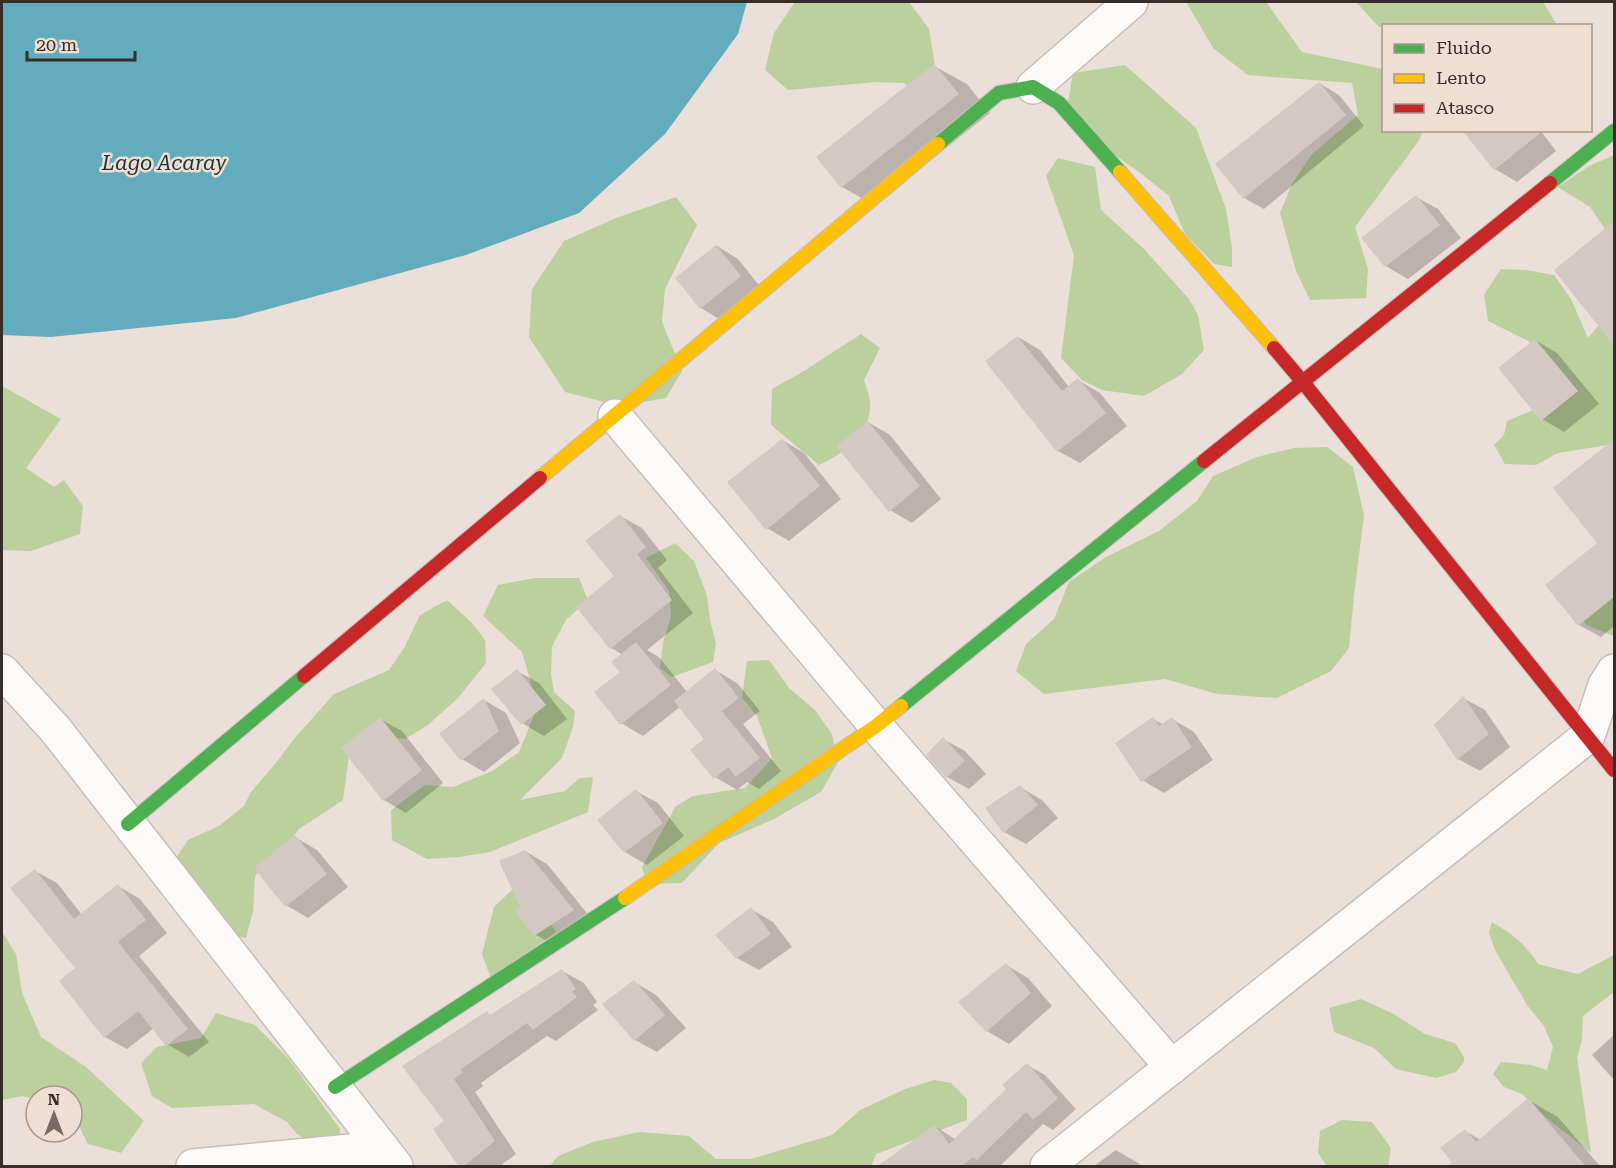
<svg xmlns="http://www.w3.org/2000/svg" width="1616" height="1168" font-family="'Roboto Serif',serif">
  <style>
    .forest { fill: #bcd09d }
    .water { fill: #63acbd }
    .shadow { fill: #0003 }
    .building { fill: #d2c9c5 }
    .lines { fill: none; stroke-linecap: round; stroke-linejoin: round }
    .street-casing { stroke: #c6bdb8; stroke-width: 36 }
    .fast-casing { stroke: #c6bdb8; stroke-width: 16 }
    .slow-casing { stroke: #c6bdb8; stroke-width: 16 }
    .jam-casing { stroke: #c6bdb8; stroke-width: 16 }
    .street { stroke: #fcfaf9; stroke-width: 33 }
    .fast { stroke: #4caf50; stroke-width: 14 }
    .slow { stroke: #ffc107; stroke-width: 14 }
    .jam { stroke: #c62828; stroke-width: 14 }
    .labels { text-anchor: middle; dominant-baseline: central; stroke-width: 5; stroke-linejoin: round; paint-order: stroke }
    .water-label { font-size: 21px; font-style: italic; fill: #1d343b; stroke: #f0ded3 }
  </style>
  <rect width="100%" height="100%" fill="#eadfd9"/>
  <!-- forest -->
  <g class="forest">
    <path d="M 795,2 L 909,2 L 929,29 L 935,66 L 910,89 L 904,83 L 877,82 L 788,90 L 765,70 L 774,33 Z"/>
    <path d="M 1186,2 L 1266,2 L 1302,52 L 1383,69 L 1384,130 L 1422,131 L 1420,139 L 1355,227 L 1368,269 L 1366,298 L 1310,300 L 1296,271 L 1280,213 L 1292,184 L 1311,155 L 1358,115 L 1352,83 L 1248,75 L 1214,49 Z"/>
    <path d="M 1356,2 L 1543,2 L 1557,25 L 1379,27 Z"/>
    <path d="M 1125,65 L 1196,128 L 1226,209 L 1232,248 L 1232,267 L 1214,264 L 1185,234 L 1169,196 L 1143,175 L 1065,119 L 1073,73 Z"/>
    <path d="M 1614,155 L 1614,242 L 1590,207 L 1558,187 L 1589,166 Z"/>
    <path d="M 1058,158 L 1095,167 L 1101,210 L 1144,249 L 1189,299 L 1198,315 L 1204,350 L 1182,374 L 1144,396 L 1102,390 L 1082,380 L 1061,358 L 1074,255 L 1046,176 Z"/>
    <path d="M 676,197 L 697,225 L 665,289 L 662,322 L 682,371 L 666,398 L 620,406 L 565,392 L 529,337 L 532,289 L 564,241 L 616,218 Z"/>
    <path d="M 1501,269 L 1526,270 L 1554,275 L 1571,299 L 1588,338 L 1614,307 L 1614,444 L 1558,453 L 1536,465 L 1505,464 L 1494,445 L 1504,435 L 1507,421 L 1560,399 L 1557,369 L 1528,341 L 1488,321 L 1484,295 Z"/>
    <path d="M 861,334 L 880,348 L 864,380 C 866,387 870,396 870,403 C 872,433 843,454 819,465 L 771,425 L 772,389 L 804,371 Z"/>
    <path d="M 2,386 L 61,419 L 26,468 L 54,487 L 64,480 L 83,506 L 80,534 L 31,551 L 2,550 Z"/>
    <path d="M 1327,447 L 1353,467 L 1364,515 L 1354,595 L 1349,648 L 1331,671 L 1277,698 L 1217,694 L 1165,679 L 1044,694 L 1016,671 L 1026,644 L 1054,619 L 1069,582 L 1106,557 L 1159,531 L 1197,501 L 1213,476 L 1257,457 L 1294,448 Z"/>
    <path d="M 675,543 L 694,561 L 707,596 L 710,620 L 716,643 L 713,662 L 672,677 L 660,668 L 663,643 L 671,617 L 669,591 L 646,558 Z"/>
    <path d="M 1614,574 L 1614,636 L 1586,625 L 1571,601 L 1591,575 Z"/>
    <path d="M 535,578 L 579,578 L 588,600 L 566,620 L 552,646 L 551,674 L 554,692 L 575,711 L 573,727 L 562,758 L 520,800 L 565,791 L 580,778 L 593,777 L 588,812 L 490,852 L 459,857 L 427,859 L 392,840 L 391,810 L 425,785 L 453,787 L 492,771 L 519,752 L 535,713 L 530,679 L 522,652 L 483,616 L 498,585 Z"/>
    <path d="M 447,600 L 472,623 L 485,640 L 486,663 L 458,698 L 428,725 L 405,739 L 372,735 L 351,740 L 343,800 L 299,829 L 285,847 L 263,862 L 255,877 L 253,911 L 246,938 L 213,932 L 172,864 L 188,840 L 219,826 L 244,806 L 251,792 L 276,763 L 293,740 L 334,694 L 389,670 L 404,648 L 420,615 Z"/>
    <path d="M 769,660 L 789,688 L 815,710 L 832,734 L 838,762 L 821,792 L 772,820 L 719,843 L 682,883 L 647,884 L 642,867 L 676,806 L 693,796 L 745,788 L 772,758 L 757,716 L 742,698 L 747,661 Z"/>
    <path d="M 513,889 L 539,905 L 556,932 L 491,979 L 482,954 L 494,907 Z"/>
    <path d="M 1492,922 C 1512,934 1525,943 1538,964 L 1578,974 L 1614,955 L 1614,992 L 1583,1016 L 1582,1040 L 1577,1058 L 1591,1153 L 1548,1119 L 1522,1094 L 1504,1087 L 1493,1074 L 1501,1062 L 1531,1065 L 1547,1070 L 1553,1047 L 1544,1026 L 1527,1005 L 1496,952 L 1489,933 Z"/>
    <path d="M 2,932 L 16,954 L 22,993 L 41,1037 L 86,1067 L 144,1121 L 121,1153 L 88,1144 L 72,1113 L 72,1096 L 36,1096 L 36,1099 L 22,1096 L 2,1100 Z"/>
    <path d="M 1361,999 L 1394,1014 L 1425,1034 L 1455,1043 L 1464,1057 L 1464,1062 L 1456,1072 L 1436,1078 L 1396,1069 L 1374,1048 L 1334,1032 L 1329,1008 Z"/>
    <path d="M 216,1013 L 255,1025 L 289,1059 L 340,1129 L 339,1145 L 317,1145 L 297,1134 L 287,1122 L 254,1104 L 172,1108 L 152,1096 L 141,1063 L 157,1047 L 201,1038 Z"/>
    <path d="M 934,1080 L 951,1083 L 967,1099 L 967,1120 L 876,1154 L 871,1166 L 550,1166 L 558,1156 L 593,1142 L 639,1132 L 689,1136 L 716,1159 L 751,1159 L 832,1135 L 860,1110 L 905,1089 Z"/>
    <path d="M 1342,1120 L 1372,1122 L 1391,1148 L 1388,1166 L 1327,1166 L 1318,1153 L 1320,1131 Z"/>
  </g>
  <!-- water -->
  <path class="water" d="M 2,2 L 747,2 L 738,34 L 665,134 L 579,213 L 466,255 L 236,318 L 51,337 L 2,335 Z"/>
  <!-- shadow -->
  <g class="shadow">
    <path d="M 934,66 L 967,84 L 990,113 L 874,205 L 842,187 Z"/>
    <path d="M 1319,83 L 1339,95 L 1364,126 L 1264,209 L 1244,198 L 1217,164 Z"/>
    <path d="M 1540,130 L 1556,151 L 1517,182 L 1495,169 Z"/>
    <path d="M 1416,197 L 1438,209 L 1461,238 L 1408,279 L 1386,266 L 1364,238 Z"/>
    <path d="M 1607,229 L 1614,233 L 1614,339 L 1607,335 Z"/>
    <path d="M 717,246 L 738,259 L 762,289 L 722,321 L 701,308 Z"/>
    <path d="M 1018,337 L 1040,350 L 1069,387 L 1078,380 L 1100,393 L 1127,426 L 1080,463 L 1058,451 Z"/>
    <path d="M 1535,340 L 1557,353 L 1599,404 L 1564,432 L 1542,419 Z"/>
    <path d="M 868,422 L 890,435 L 941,499 L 912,523 L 890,510 Z"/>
    <path d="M 782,440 L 804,453 L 841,499 L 789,541 L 767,528 Z"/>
    <path d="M 1613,443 L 1614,444 L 1614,561 L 1613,560 Z"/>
    <path d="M 620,516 L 642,528 L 667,560 L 658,568 L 693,613 L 647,650 L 659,657 L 687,692 L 715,670 L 737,683 L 760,711 L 743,724 L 781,771 L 759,789 L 747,782 L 737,790 L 715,777 L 706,739 L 680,707 L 643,736 L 621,723 L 623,655 L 611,648 L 578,607 L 616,577 Z"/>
    <path d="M 1607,567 L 1614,576 L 1614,626 L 1601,637 L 1579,625 Z"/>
    <path d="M 517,671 L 539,683 L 567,719 L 544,736 L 522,723 Z"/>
    <path d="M 1463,698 L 1485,710 L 1510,747 L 1480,771 L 1458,759 Z"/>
    <path d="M 484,700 L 506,713 L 520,743 L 484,772 L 462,759 Z"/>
    <path d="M 380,719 L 402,731 L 443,783 L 406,813 L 384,800 L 343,748 Z"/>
    <path d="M 1153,719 L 1164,725 L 1172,719 L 1194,732 L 1213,760 L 1164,793 L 1142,780 Z"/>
    <path d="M 943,739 L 965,751 L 986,774 L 969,789 L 947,777 Z"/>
    <path d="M 1020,787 L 1042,800 L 1058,818 L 1026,844 L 1004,832 Z"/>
    <path d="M 636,791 L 658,803 L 684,836 L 647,865 L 625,852 Z"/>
    <path d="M 295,837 L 317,850 L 348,887 L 308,918 L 286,905 Z"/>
    <path d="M 525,851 L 547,864 L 595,923 L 558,947 L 536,935 L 522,907 Z"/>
    <path d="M 35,871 L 57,883 L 82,915 L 118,886 L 140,899 L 167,933 L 139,956 L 209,1042 L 189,1057 L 167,1044 L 154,1028 L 127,1049 L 105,1037 Z"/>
    <path d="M 751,909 L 773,922 L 792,947 L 759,970 L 737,958 Z"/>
    <path d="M 1006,965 L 1028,978 L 1052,1006 L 1009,1044 L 987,1031 Z"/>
    <path d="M 562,971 L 584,983 L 597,1002 L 593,1005 L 598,1010 L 556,1041 L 547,1036 L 481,1083 L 483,1086 L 475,1092 L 516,1154 L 500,1166 L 461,1166 L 446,1121 L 404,1066 L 487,1013 L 492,1016 Z"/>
    <path d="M 634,982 L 656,995 L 686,1028 L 657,1052 L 635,1040 Z"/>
    <path d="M 1614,1035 L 1614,1080 L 1592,1055 Z"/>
    <path d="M 1027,1065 L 1045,1075 L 1076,1109 L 1053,1130 L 1043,1124 L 1000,1166 L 883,1166 L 935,1126 L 956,1140 L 1008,1089 Z"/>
    <path d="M 1528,1100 L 1558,1117 L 1600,1166 L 1457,1166 L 1465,1131 L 1481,1140 Z"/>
    <path d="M 1116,1150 L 1138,1163 L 1141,1166 L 1094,1166 Z"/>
  </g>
  <!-- building -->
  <g class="building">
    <path d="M 934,64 L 959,94 L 841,188 L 816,157 Z"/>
    <path d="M 1319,82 L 1346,115 L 1243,199 L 1215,164 Z"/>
    <path d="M 1462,130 L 1544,130 L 1494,170 Z"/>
    <path d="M 1416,195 L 1440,225 L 1385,267 L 1361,238 Z"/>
    <path d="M 1614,221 L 1614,346 L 1554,270 Z"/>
    <path d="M 716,245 L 741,276 L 700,309 L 675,278 Z"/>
    <path d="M 1017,336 L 1062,391 L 1078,378 L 1106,413 L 1057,452 L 985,361 Z"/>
    <path d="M 1535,339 L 1578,391 L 1541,421 L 1498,368 Z"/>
    <path d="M 868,421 L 920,486 L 889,512 L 836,446 Z"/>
    <path d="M 782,439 L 820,486 L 766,530 L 727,482 Z"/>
    <path d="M 1614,439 L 1614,597 L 1578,626 L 1545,585 L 1597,543 L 1553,488 Z"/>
    <path d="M 620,514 L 646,547 L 637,554 L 672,600 L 610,649 L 576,607 L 614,576 L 585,541 Z"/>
    <path d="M 636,642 L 671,685 L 620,725 L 594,692 L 620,672 L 611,662 Z"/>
    <path d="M 715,668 L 739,698 L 722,711 L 760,758 L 736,777 L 728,767 L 714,779 L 690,750 L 704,739 L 674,701 Z"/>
    <path d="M 517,669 L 546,705 L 521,725 L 491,689 Z"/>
    <path d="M 1463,696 L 1489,734 L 1457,760 L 1434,725 Z"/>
    <path d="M 484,698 L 499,731 L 461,761 L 439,734 Z"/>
    <path d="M 380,717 L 422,770 L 383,801 L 341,748 Z"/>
    <path d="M 1153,717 L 1159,726 L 1172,717 L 1192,747 L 1141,782 L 1115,743 Z"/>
    <path d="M 943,737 L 965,761 L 946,778 L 926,755 Z"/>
    <path d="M 1020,785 L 1038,805 L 1003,833 L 985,808 Z"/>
    <path d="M 636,789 L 663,823 L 624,853 L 597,820 Z"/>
    <path d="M 295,835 L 327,874 L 285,907 L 254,868 Z"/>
    <path d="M 525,850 L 574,910 L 534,936 L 515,911 L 520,907 L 499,861 Z"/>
    <path d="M 35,869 L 74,919 L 118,884 L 146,920 L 118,942 L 188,1029 L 166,1046 L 138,1011 L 104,1038 L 59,981 L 75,968 L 10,888 Z"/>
    <path d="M 751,907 L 771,934 L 736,959 L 715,935 Z"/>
    <path d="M 1006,963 L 1031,993 L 986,1032 L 958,1002 Z"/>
    <path d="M 562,969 L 576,989 L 572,992 L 577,997 L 533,1030 L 527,1023 L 460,1070 L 463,1073 L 454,1079 L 495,1141 L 463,1167 L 459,1167 L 433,1129 L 444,1121 L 402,1066 L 487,1011 L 490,1015 Z"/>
    <path d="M 634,980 L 665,1015 L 634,1041 L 602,1004 Z"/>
    <path d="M 1027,1063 L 1058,1098 L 1033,1120 L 1026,1112 L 977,1160 L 973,1157 L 964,1164 L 965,1167 L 876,1167 L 935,1125 L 949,1144 L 1006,1089 L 1002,1085 Z"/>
    <path d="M 1528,1098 L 1586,1167 L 1447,1167 L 1452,1162 L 1440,1148 L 1465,1129 L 1476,1142 Z"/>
  </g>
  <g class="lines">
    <defs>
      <g id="street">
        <path d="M 1033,87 L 1131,2"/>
        <path d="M 615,416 L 876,726 L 1172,1067"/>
        <path d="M 2,671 L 55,729 L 396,1166"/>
        <path d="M 193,1166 L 382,1148"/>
        <path d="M 1047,1166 L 1588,736 L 1605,685 L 1614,671"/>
      </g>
      <g id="fast">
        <path d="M 938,144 L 999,93 L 1033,87 L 1059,103 L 1120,172"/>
        <path d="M 1550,183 L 1614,131"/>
        <path d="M 901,706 L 1204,461"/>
        <path d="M 128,824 L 304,676"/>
        <path d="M 335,1087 L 625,898"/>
      </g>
      <g id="slow">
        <path d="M 1120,172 L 1274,348"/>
        <path d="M 540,478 L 938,144"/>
        <path d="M 625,898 L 876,726 L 901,706"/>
      </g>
      <g id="jam">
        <path d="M 1274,348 L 1302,381 L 1614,770"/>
        <path d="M 1204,461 L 1550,183"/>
        <path d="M 304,676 L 540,478"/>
      </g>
    </defs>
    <!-- street casing -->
    <use href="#street" class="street-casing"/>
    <!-- fast casing -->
    <use href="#fast" class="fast-casing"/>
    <!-- slow casing -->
    <use href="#slow" class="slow-casing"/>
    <!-- jam casing -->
    <use href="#jam" class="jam-casing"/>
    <!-- street -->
    <use href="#street" class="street"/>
    <!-- fast -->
    <use href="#fast" class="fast"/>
    <!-- slow -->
    <use href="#slow" class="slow"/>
    <!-- jam -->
    <use href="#jam" class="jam"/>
  </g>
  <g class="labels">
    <!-- water labels -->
    <g class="water-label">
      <text x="164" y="163">Lago Acaray</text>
    </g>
  </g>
  <!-- border -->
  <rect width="1616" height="1168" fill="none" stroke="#352d29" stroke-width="6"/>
  <!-- legend -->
  <rect x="1382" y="24" width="210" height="108" fill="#f0ded3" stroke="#a5978f" stroke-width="1.5"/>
  <rect x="1394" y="44" width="30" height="9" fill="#4caf50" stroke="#a5978f" stroke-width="1.5"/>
  <text x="1436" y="54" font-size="18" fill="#352d29">Fluido</text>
  <rect x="1394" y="74" width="30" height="9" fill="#ffc107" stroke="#a5978f" stroke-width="1.5"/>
  <text x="1436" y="84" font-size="18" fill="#352d29">Lento</text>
  <rect x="1394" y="104" width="30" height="9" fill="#c62828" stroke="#a5978f" stroke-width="1.5"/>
  <text x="1436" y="114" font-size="18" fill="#352d29">Atasco</text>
  <!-- north arrow -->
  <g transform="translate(54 1114)"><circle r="28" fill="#f0ded3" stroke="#a5978f" stroke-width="1.5"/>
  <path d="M0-4.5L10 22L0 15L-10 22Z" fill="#746b67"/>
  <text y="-9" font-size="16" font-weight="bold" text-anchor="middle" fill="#352d29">N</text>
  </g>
  <!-- scale -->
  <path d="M27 51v9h108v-9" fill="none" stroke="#352d29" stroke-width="3"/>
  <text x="36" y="51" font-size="18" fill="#352d29" stroke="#f0ded3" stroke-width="4.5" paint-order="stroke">20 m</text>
</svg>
